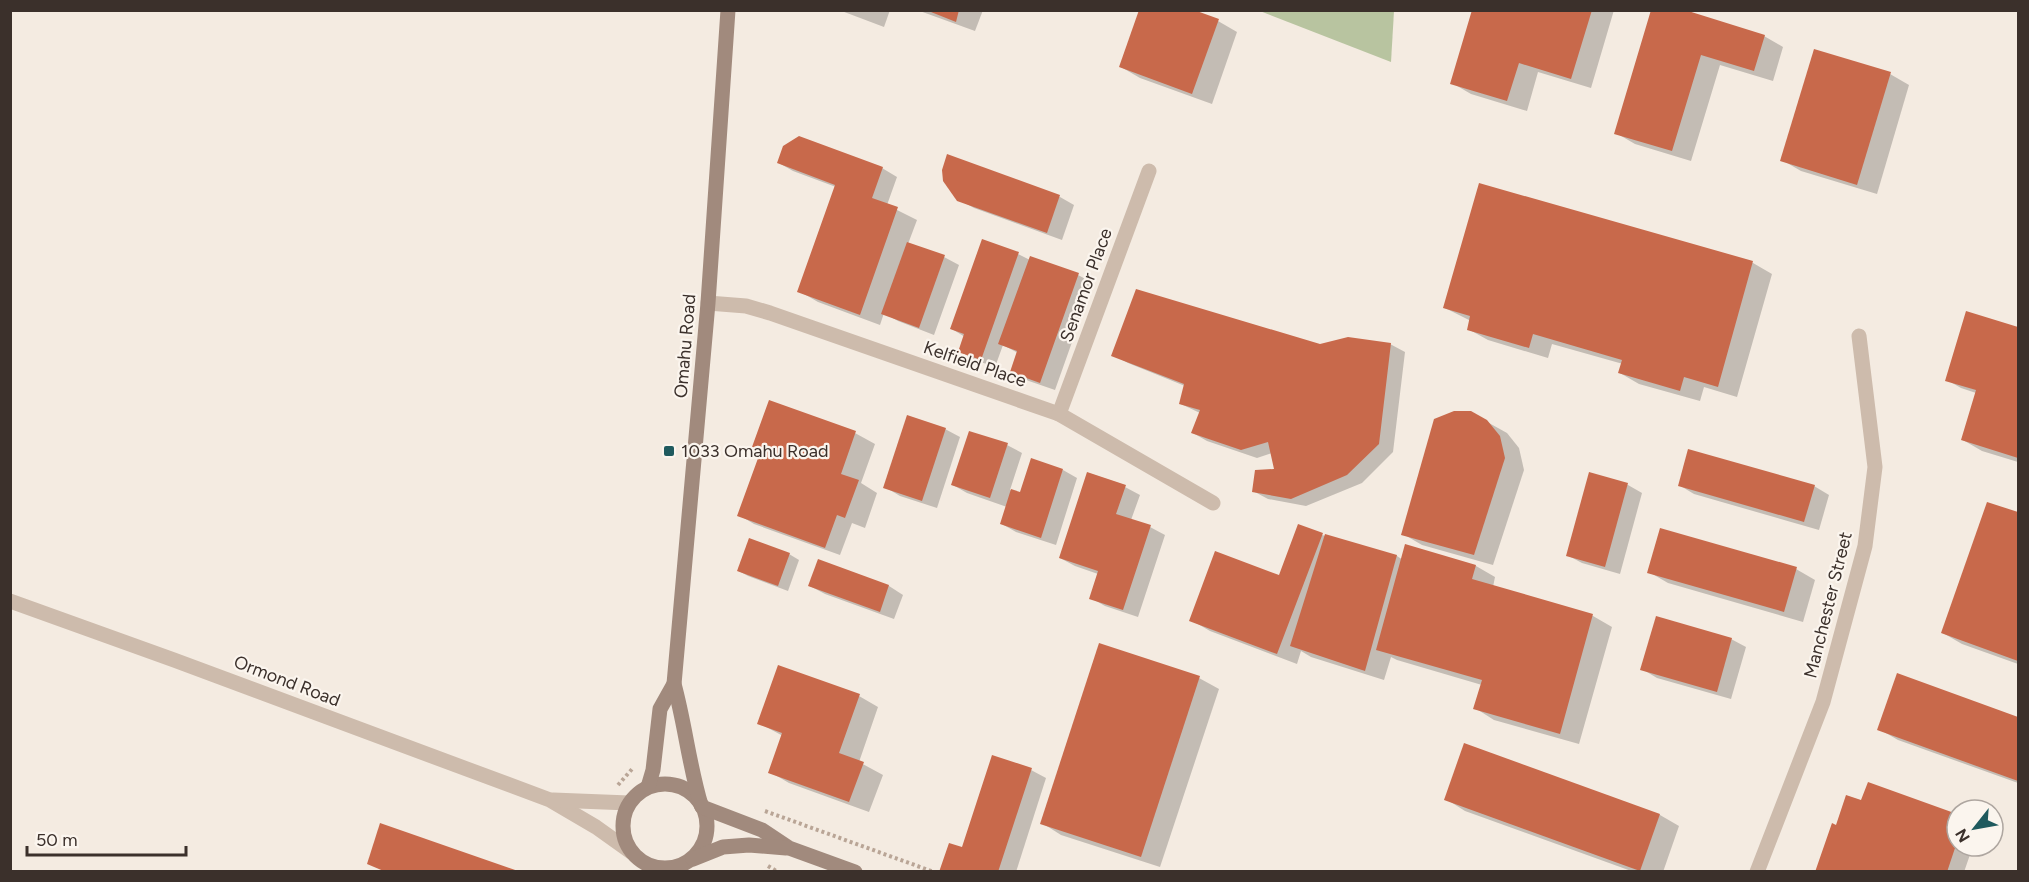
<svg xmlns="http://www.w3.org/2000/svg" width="2029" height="882" font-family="Figtree,sans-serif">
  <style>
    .green { fill: #b8c4a0 }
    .shadow { fill: #0003 }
    .building { fill: #c8694b }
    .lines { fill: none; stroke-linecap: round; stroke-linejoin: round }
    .path { stroke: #b9a596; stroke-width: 4; stroke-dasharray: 3 3; stroke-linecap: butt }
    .street { stroke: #cdbbac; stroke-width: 15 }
    .secondary { stroke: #a18a7d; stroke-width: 15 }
    .poi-dot { fill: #1f5a5e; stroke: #fbf5ee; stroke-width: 2 }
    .labels { text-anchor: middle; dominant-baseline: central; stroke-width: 4.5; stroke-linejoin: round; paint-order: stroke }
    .street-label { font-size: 18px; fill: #3b302b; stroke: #fbf5ee }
    .poi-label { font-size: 18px; fill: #3b302b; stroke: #fbf5ee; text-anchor: start }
  </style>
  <rect width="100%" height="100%" fill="#f4ebe1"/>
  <!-- green -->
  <path class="green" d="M 1260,11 L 1394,11 L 1391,62 Z"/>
  <!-- shadow -->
  <g class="shadow">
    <path d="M 839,10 L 890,10 L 884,27 Z"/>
    <path d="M 917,10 L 983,10 L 975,31 Z"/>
    <path d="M 1474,10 L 1614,10 L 1591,88 L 1538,72 L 1527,111 L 1471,94 L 1452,83 Z"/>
    <path d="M 1652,10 L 1764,36 L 1783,47 L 1773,81 L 1720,65 L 1691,161 L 1635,144 L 1616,133 Z"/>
    <path d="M 1218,21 L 1237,32 L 1212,104 L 1140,78 L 1121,67 Z"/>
    <path d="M 1890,74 L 1909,85 L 1877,194 L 1801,171 L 1782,160 Z"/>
    <path d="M 948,156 L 1060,197 L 1074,205 L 1062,240 L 974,208 L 958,199 Z"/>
    <path d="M 779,163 L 882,168 L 897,177 L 887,205 L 917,220 L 908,244 L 944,257 L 959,265 L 934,335 L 898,321 L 884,313 L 880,325 L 818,302 L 799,291 L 836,187 L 793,171 Z"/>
    <path d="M 1480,185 L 1753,263 L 1772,274 L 1737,397 L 1704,387 L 1700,401 L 1639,384 L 1620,373 L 1623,364 L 1552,344 L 1548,358 L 1488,340 L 1468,329 L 1471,321 L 1445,308 Z"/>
    <path d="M 983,241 L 1018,254 L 1030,260 L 1031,258 L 1078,275 L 1093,283 L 1055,390 L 1026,380 L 1012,371 L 1018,353 L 1003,345 L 995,367 L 975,360 L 960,351 L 965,337 L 952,329 Z"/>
    <path d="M 1967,313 L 2018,328 L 2018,462 L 1982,451 L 1963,440 L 1976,393 L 1961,388 L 1947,380 Z"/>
    <path d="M 1390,344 L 1405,352 L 1393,452 L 1362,483 L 1306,506 L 1268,499 L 1253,491 L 1276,470 L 1272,453 L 1257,458 L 1207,441 L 1193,433 L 1200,413 L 1181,404 L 1185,386 L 1128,363 L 1113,355 Z"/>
    <path d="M 1471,413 L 1507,433 L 1519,448 L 1524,470 L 1493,565 L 1422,545 L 1403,534 Z"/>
    <path d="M 945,429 L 960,437 L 937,508 L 900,496 L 885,487 Z"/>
    <path d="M 855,433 L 875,444 L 861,483 L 877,493 L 865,528 L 852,523 L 840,555 L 754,524 L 739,515 L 762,451 L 754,446 Z"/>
    <path d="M 1007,445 L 1022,453 L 1010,490 L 1021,494 L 1063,470 L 1077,478 L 1056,545 L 1016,532 L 1002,524 L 1007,507 L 967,493 L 953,485 Z"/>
    <path d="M 1590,474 L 1628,485 L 1642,493 L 1620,574 L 1582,563 L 1567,555 Z"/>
    <path d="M 1679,485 L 1814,486 L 1829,495 L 1819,530 L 1694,494 Z"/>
    <path d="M 1125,487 L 1140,495 L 1131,520 L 1150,527 L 1165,535 L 1138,617 L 1105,606 L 1091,598 L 1098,574 L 1075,566 L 1060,558 Z"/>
    <path d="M 1988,504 L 2018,513 L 2018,664 L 1962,644 L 1943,633 Z"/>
    <path d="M 1322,535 L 1397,556 L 1403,560 L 1406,546 L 1476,566 L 1495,577 L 1493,587 L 1593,616 L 1612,627 L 1579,744 L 1494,720 L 1475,708 L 1482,685 L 1397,660 L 1391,657 L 1384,680 L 1311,657 L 1301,651 L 1297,664 L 1210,631 L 1191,620 L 1280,577 Z"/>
    <path d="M 789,554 L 799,560 L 788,591 L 748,576 L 739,571 Z"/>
    <path d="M 818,561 L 889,586 L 903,595 L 894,619 L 825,594 L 810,586 Z"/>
    <path d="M 1796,569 L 1815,580 L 1803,622 L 1668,583 L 1649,572 Z"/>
    <path d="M 1731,639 L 1746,647 L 1731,699 L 1657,678 L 1642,669 Z"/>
    <path d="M 1898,675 L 2018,718 L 2018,783 L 1898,740 L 1879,729 Z"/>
    <path d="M 1199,678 L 1219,689 L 1160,867 L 1061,835 L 1042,823 Z"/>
    <path d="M 859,696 L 878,707 L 859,762 L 883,775 L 869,812 L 789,783 L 770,772 L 783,736 L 759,723 Z"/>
    <path d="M 1031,770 L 1046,778 L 1016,872 L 943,872 Z"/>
    <path d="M 1446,799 L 1660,815 L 1679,826 L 1663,872 L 1634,872 L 1465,811 Z"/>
    <path d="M 1862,802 L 1957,815 L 1957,846 L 1973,846 L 1964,872 L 1817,872 L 1837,827 Z"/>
  </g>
  <!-- building -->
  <g class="building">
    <path d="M 926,10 L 959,10 L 956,22 Z"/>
    <path d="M 1139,10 L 1194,10 L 1219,19 L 1192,94 L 1119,67 Z"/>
    <path d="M 1472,10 L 1592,10 L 1571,79 L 1519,63 L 1507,101 L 1450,84 Z"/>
    <path d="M 1651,10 L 1685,10 L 1765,35 L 1754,71 L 1701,55 L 1672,151 L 1614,134 Z"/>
    <path d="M 1814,49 L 1891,72 L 1857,185 L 1780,161 Z"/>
    <path d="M 799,136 L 883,167 L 872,198 L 898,207 L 860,315 L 797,292 L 835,185 L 777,163 L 783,146 Z"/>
    <path d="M 947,154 L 1060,195 L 1047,233 L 957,201 L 943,181 L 942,170 Z"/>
    <path d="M 1479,183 L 1753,261 L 1718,387 L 1684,377 L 1680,391 L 1618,373 L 1622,360 L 1533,334 L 1529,348 L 1467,330 L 1470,316 L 1443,308 Z"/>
    <path d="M 982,239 L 1019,252 L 981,360 L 958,352 L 964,334 L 950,329 Z"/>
    <path d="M 907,242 L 945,255 L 919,328 L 881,314 Z"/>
    <path d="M 1030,256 L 1079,273 L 1040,383 L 1010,372 L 1017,351 L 998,344 Z"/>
    <path d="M 1136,289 L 1320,344 L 1348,337 L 1391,343 L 1379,444 L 1347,475 L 1291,499 L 1252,492 L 1255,470 L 1274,469 L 1268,442 L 1241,450 L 1191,433 L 1200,410 L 1179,404 L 1184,384 L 1111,356 Z"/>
    <path d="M 1966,311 L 2018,327 L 2018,458 L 1961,440 L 1976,390 L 1945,381 Z"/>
    <path d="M 769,400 L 856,431 L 841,474 L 859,480 L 845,518 L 837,515 L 825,548 L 737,516 L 761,450 L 752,447 Z"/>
    <path d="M 1454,411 L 1471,411 L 1487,420 L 1500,436 L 1505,458 L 1474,555 L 1401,535 L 1434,419 Z"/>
    <path d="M 907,415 L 946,428 L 922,501 L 883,488 Z"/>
    <path d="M 969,431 L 1008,443 L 990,498 L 951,485 Z"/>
    <path d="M 1688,449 L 1815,485 L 1804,522 L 1678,486 Z"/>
    <path d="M 1031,458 L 1063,469 L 1041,538 L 1000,524 L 1011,489 L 1020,492 Z"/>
    <path d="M 1087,472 L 1126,485 L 1116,514 L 1151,525 L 1123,610 L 1089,599 L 1098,571 L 1059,558 Z"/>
    <path d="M 1589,472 L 1628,483 L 1605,567 L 1566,556 Z"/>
    <path d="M 1987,502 L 2018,512 L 2018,661 L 1941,633 Z"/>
    <path d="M 1298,524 L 1323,533 L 1277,654 L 1189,621 L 1215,551 L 1279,575 Z"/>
    <path d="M 1660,528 L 1797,567 L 1784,612 L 1647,573 Z"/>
    <path d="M 1325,534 L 1397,555 L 1365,671 L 1290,646 Z"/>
    <path d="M 749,538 L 790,553 L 778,586 L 737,571 Z"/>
    <path d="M 1405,544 L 1476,565 L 1472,579 L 1593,614 L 1560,734 L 1473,709 L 1482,680 L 1376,650 Z"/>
    <path d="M 818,559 L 889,585 L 880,612 L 808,586 Z"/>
    <path d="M 1656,616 L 1732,638 L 1717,692 L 1640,670 Z"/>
    <path d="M 1099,643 L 1200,676 L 1141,857 L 1040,824 Z"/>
    <path d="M 778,665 L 860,694 L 839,753 L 864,762 L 849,802 L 768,773 L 782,733 L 757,724 Z"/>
    <path d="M 1897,673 L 2018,717 L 2018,781 L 1877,730 Z"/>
    <path d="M 1464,743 L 1660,814 L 1640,871 L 1444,800 Z"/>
    <path d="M 992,755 L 1032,768 L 998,872 L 939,872 L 949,843 L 962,847 Z"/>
    <path d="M 1868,782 L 1957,814 L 1957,842 L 1947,872 L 1815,872 L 1832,823 L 1836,825 L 1846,795 L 1861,800 Z"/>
    <path d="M 380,823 L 518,871 L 518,872 L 386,872 L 367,864 Z"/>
  </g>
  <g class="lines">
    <!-- path -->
    <g class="path">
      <path d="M 618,785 L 633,768"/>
      <path d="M 765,811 L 934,872"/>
      <path d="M 768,866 L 778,872"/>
    </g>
    <!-- street -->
    <g class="street">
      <path d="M 708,303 L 746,306 L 770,313 L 1059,414 L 1213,503"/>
      <path d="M 1059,414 L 1149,171"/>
      <path d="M 10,601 L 174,660 L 550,800 L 596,827 L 631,852"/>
      <path d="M 553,800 L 629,803"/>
      <path d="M 1757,872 L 1823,702 L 1865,546 L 1875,467 L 1859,336"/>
    </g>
    <!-- secondary -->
    <g class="secondary">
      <circle cx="665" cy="826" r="42"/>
      <path d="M 648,787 L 653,770 L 660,709 L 674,684"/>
      <path d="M 701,805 C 689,765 685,724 674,684 L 708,303 L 728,10"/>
      <path d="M 702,807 L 762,830 L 789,848 L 855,872"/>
      <path d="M 693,859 L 723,847 L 749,845 L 786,848"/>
    </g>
  </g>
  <!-- markers -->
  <rect class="poi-dot" x="663" y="445" width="12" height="12" rx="3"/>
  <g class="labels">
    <!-- street labels -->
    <g class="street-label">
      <text transform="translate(1086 285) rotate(-70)">Senamor Place</text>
      <text transform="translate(685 346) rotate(-85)">Omahu Road</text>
      <text transform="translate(975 364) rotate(19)">Kelfield Place</text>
      <text transform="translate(1828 605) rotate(-76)">Manchester Street</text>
      <text transform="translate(287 681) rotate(21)">Ormond Road</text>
    </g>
    <!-- poi labels -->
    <g class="poi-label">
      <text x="681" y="451">1033 Omahu Road</text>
    </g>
  </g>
  <!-- border -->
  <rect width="2029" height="882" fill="none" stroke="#3b302b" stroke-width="24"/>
  <!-- north arrow -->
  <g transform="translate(1975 828) rotate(239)"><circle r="28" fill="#fbf5ee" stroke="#aea6a0" stroke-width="1.5"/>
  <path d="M0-4.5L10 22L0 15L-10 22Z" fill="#1f5a5e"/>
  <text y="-9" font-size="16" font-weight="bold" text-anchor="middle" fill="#3b302b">N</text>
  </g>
  <!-- scale -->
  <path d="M27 846v9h159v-9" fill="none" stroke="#3b302b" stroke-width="3"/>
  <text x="36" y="846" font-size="18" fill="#3b302b" stroke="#fbf5ee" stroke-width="4.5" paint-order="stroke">50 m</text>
</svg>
